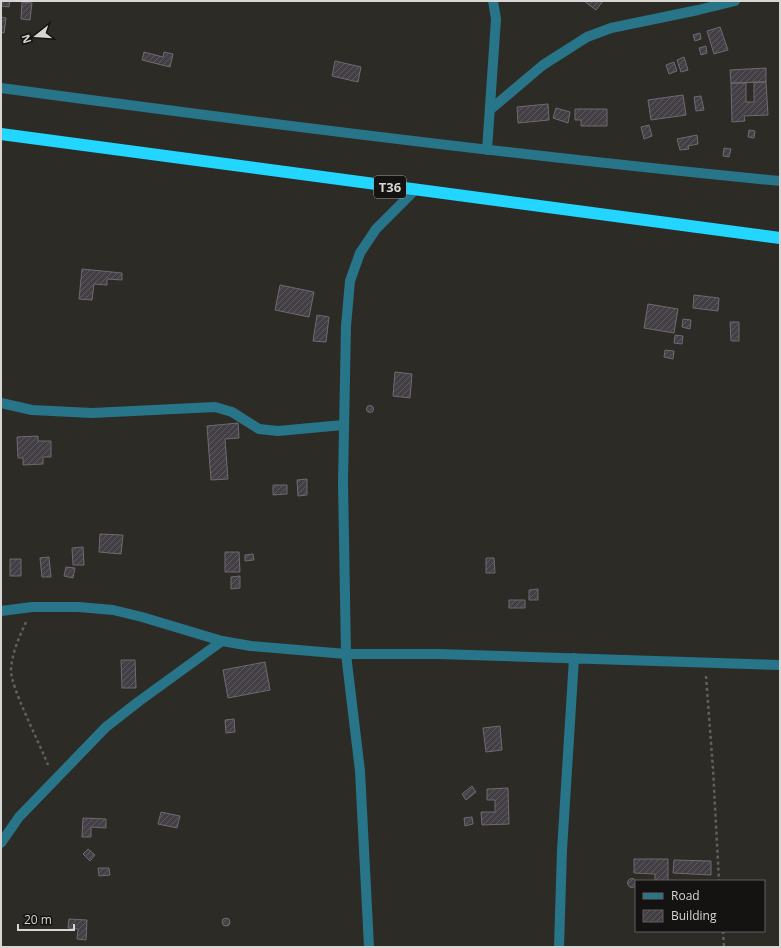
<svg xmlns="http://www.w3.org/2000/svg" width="781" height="948" font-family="'Open Sans',sans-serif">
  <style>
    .building { fill: url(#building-hatch); stroke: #6f6a71 }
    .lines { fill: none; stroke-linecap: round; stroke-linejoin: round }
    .path { stroke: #62605b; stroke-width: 2.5; stroke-dasharray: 3 3; stroke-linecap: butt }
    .minor { stroke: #287589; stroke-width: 10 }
    .highway { stroke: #22d6ff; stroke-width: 12 }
    .labels { text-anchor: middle; stroke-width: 4; stroke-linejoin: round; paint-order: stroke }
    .shield { fill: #141311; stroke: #9c9c98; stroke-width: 1 }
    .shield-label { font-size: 13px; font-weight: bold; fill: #d7d6d2 }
  </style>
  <defs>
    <pattern id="building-hatch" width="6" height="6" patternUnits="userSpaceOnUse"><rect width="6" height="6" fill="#433f45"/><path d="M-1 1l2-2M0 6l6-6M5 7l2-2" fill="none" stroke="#5d5a5f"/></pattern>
  </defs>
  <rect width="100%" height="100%" fill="#2d2b25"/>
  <path class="building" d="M1,1H10L9,7L1,6Z
    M584,1H603L596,10Z
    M22,2L32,3L30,20L21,19Z
    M1,17L6,18L4,33L1,32Z
    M720,27L728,50L714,54L707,31Z
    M700,33L701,39L695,41L693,35Z
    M706,46L707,53L701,55L699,48Z
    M144,52L163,57L164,52L173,54L170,67L142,60Z
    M684,57L688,70L681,72L677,60Z
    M335,61L361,67L358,82L332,76Z
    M674,62L677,71L669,74L666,65Z
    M766,68V82L731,83L730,70Z
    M754,82H766L768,115L744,116L745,121L732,122L731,83H746V102H754Z
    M683,95L686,115L651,120L648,100Z
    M701,96L704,110L696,111L694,97Z
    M548,104L549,120L518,123L517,107Z
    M556,108L570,112L568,123L553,118Z
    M575,109H607V126H581V120H575Z
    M649,125L652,136L644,139L641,127Z
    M749,130L755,131L754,138L748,137Z
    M697,135L698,144L688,146L689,149L680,150L677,139Z
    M724,148L731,149L729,157L723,156Z
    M82,269L122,273V280L107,279V285L94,284L92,300L79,299Z
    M280,285L314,292L309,317L275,310Z
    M694,295L719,298L718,311L693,308Z
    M648,304L678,309L674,333L644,328Z
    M317,315L329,317L326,342L313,341Z
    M683,319L691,320L690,329L682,327Z
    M730,322H739V341H731Z
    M675,335L683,336L682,344L674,343Z
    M665,350L674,351L673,359L664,357Z
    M395,372L412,374L410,398L393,396Z
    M366.5 409a3.5 3.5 0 1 1 7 0a3.5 3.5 0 1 1-7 0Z
    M238,423L239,438L225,439L228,479L211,480L207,426Z
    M38,436V441H51V457H43V464L23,465V458H18L17,437Z
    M307,479V495L298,496L297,480Z
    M273,485H287V494L273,495Z
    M100,534L123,535L121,554L99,552Z
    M83,547L84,565H73L72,548Z
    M225,552H239L240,572H225Z
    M253,554L254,560L245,561V555Z
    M49,557L51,577H42L40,558Z
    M486,558H494L495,573H486Z
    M10,559H21V576H10Z
    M66,567L75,568L73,578L64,576Z
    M240,576V588L231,589V577Z
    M538,589V600H529V590Z
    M509,600H525V608H509Z
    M121,660H135L136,688H122Z
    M265,662L270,690L228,698L223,670Z
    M234,719L235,732L226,733L225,720Z
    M500,726L502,750L486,752L483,728Z
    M472,786L476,792L466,800L462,794Z
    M508,788L509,824L482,825L481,812H495V800H487V789Z
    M161,812L180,816L177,828L158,824Z
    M472,817L473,824L465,826L464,818Z
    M83,818L106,819V828L91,827V837H82Z
    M88,849L95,855L90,861L83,854Z
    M634,859H668V881H655V874L634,873Z
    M674,860L711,861V875L673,873Z
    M98,868H109L110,875L99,876Z
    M627.5 883a4.5 4.5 0 1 1 9 0a4.5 4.5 0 1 1-9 0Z
    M222 922a4 4 0 1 1 8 0a4 4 0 1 1-8 0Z
    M69,919L87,920L86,940L77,939L78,929L68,928Z"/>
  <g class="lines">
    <path class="path" d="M26,622C19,637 12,653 11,670C10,686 41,746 48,765
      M706,676L713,769L719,881
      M723,931L724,947"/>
    <path class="minor" d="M1,88C260,123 520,156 780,181
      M491,109L543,65L587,37L611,28L698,10L735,1
      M487,150L496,19L493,1
      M1,403L32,410L92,413L215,407L232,412L259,429L278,431L343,425
      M1,611L32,607H79L113,610L142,617L222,641L251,646L346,654H438L780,665
      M1,843L19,817L106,727L138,702L222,641
      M369,947L360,771L346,654L343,482L346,326L350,281L360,253L376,229L414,191
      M559,947L562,850L574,658"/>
    <path class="highway" d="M1,134L780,238"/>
  </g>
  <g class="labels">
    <rect class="shield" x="374" y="176" width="32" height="22" rx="3"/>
    <g class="shield-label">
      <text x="390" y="192">T36</text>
    </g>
  </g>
  <rect width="781" height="948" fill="none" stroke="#d7d6d2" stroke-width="4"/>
  <rect x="635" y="880" width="130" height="52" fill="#141311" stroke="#62615e"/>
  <rect x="643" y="893" width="20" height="6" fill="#287589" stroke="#62615e"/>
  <text x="671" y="900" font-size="12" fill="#d7d6d2">Road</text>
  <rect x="643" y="910" width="20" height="12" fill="url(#building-hatch)" stroke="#62615e"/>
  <text x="671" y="920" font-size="12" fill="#d7d6d2">Building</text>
  <g transform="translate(36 36) rotate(253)" stroke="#141311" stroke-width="3" paint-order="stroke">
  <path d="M0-3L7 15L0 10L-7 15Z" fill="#d7d6d2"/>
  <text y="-6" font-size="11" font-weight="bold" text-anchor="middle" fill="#d7d6d2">N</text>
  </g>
  <path d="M18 924v6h56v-6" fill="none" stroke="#d7d6d2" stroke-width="2"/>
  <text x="24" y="924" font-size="12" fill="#d7d6d2" stroke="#141311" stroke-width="3" paint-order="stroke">20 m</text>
</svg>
